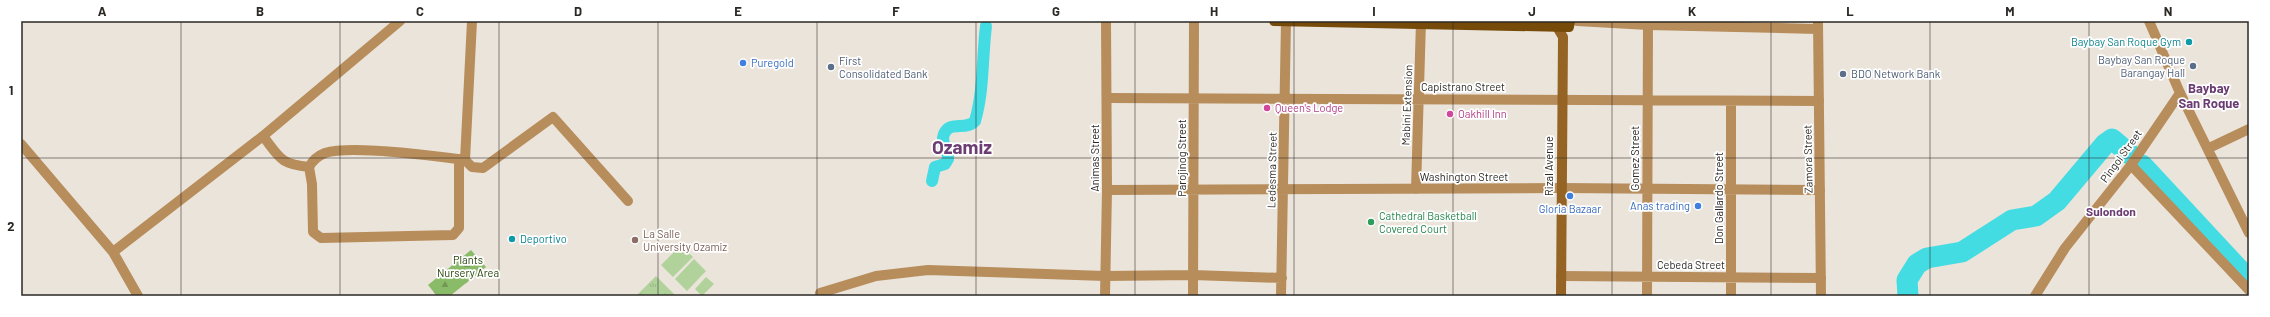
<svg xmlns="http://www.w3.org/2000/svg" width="2270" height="317" font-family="Barlow,sans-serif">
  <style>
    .green { fill: #b1d39b }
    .forest { fill: url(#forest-firs) }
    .park { fill: url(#park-tufts) }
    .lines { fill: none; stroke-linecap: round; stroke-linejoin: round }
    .canal { stroke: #43dce3; stroke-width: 12 }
    .river { stroke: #43dce3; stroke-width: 21 }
    .minor { stroke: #b78d5c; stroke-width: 10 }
    .tertiary { stroke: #b78d5c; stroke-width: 10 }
    .secondary { stroke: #956424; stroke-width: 10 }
    .primary { stroke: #764a08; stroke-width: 10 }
    .grid { fill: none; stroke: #2b2925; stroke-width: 1; stroke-opacity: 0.55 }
    .culture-dot { fill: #0f9aa8; stroke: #fff; stroke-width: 1.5 }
    .shop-dot { fill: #3f7fe0; stroke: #fff; stroke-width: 1.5 }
    .service-dot { fill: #5c6f8a; stroke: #fff; stroke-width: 1.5 }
    .hotel-dot { fill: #d1479c; stroke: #fff; stroke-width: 1.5 }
    .leisure-dot { fill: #2e9e5b; stroke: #fff; stroke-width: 1.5 }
    .education-dot { fill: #8d6e63; stroke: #fff; stroke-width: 1.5 }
    .labels { text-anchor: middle; stroke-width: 3.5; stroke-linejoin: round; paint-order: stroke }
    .culture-label { font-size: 11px; fill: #0d838f; stroke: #fff; text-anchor: end }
    .service-label { font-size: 11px; fill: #4e5e75; stroke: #fff; text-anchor: start }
    .shop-label { font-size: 11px; fill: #366cbe; stroke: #fff; text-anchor: start }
    .street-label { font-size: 11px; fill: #2b2925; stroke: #fff }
    .hotel-label { font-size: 11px; fill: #b23c85; stroke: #fff; text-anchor: start }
    .leisure-label { font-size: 11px; fill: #27864d; stroke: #fff; text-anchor: start }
    .education-label { font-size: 11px; fill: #785e54; stroke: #fff; text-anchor: start }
    .park-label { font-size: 11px; fill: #1f3d00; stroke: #fff }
    .neighbourhood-label { font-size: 12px; font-weight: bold; fill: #6b3d73; stroke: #fff }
    .quarter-label { font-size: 13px; font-weight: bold; fill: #6b3d73; stroke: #fff }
    .town-label { font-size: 19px; font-weight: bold; fill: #6b3d73; stroke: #fff }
    .neatline { fill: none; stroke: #2b2925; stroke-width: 1.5 }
    .grid-label { font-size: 13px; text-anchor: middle; font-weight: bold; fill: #2b2925 }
  </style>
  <defs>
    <pattern id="forest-firs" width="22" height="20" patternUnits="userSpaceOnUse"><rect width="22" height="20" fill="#8abb68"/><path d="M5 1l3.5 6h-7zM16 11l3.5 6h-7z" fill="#719855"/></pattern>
    <pattern id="park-tufts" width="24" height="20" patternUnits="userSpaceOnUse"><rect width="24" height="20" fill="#b1d39b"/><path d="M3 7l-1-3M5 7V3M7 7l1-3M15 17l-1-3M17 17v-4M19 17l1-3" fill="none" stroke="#98b585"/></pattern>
  </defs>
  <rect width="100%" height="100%" fill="#ebe4db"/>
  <path class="green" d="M681,245L693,257L673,277L661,265Z
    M694,259L706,271L687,291L675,279Z
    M706,277L714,284L702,296L695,289Z"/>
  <path class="forest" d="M471,250L486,267L450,296H437L428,285Z"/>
  <path class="park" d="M656,276L676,296H636Z"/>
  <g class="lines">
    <path class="canal" d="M932,181L935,167L945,164L948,159C949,150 940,143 944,134C950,120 966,131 975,121C984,90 982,58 986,26"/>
    <path class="river" d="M2142,165L2249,280
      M1908,296L1907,280L1917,264L1927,258L1962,252L2012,220L2036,216L2057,201L2105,144L2112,139L2131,155"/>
    <path class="minor" d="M2180,93L2249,233
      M1108,98L1819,101
      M263,136C280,158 280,164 309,167L312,184L313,232L321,238L453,235L459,228V159
      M21,144L113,252L138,296
      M2209,148L2249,129
      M465,160L472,167L483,168L553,117L628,201
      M2131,165L2249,290
      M309,167C313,160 317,156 325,153C350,145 436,156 465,160L472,21
      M1416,189L1421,21
      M1107,190L1561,188L1820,190
      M113,252L263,136L400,21
      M1561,276L1821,278
      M820,293L876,276L928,270L1105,276L1193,275L1282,278
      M1193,296L1194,21
      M1281,296L1286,21
      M1647,296L1648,21
      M1731,296V101"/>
    <path class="tertiary" d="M1577,21L1648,25L1818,29
      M1818,21L1821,296
      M1105,296L1107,190L1106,21
      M2035,296L2065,248L2131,165L2180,93L2149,21"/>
    <path class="secondary" d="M1557,27L1563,37L1561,296"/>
    <path class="primary" d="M1274,21L1569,27L1570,21"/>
  </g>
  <path class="grid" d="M181,21V296M340,21V296M499,21V296M658,21V296M817,21V296M976,21V296M1135,21V296M1294,21V296M1453,21V296M1612,21V296M1771,21V296M1930,21V296M2089,21V296M21,158H2249"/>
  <g class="culture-dot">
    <circle cx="2189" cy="42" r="4"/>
    <circle cx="512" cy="239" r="4"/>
  </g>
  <g class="shop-dot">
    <circle cx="743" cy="63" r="4"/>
    <circle cx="1570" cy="196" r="4"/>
    <circle cx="1698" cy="206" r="4"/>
  </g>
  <g class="service-dot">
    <circle cx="2193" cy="66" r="4"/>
    <circle cx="831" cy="67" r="4"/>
    <circle cx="1843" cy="74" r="4"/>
  </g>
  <g class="hotel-dot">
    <circle cx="1267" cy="108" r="4"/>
    <circle cx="1450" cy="114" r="4"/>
  </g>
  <circle class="leisure-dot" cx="1371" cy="222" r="4"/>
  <circle class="education-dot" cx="635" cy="240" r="4"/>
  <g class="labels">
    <g class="culture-label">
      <text x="2181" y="46">Baybay San Roque Gym</text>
      <text x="520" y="243" text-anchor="start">Deportivo</text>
    </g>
    <g class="service-label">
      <text x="2185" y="64" text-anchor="end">Baybay San Roque<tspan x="2185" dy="13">Barangay Hall</tspan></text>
      <text x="839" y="65">First<tspan x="839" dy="13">Consolidated Bank</tspan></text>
      <text x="1851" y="78">BDO Network Bank</text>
    </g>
    <g class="shop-label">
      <text x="751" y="67">Puregold</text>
      <text x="1690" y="210" text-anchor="end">Anas trading</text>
      <text x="1570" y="213" text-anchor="middle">Gloria Bazaar</text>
    </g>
    <g class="street-label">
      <text x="1463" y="91">Capistrano Street</text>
      <text transform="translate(1407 105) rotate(-88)" y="4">Mabini Extension</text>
      <text transform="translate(2121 156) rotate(-54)" y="4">Pingol Street</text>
      <text transform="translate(1095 158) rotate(-90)" y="4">Animas Street</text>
      <text transform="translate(1182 158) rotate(-90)" y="4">Parojinog Street</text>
      <text transform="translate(1635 158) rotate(-90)" y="4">Gomez Street</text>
      <text transform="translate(1808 159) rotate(-91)" y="4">Zamora Street</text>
      <text transform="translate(1549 166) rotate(-90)" y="4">Rizal Avenue</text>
      <text transform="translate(1272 170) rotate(-89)" y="4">Ledesma Street</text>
      <text x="1464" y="181">Washington Street</text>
      <text transform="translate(1719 198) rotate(-90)" y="4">Don Gallardo Street</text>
      <text x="1691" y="269">Cebeda Street</text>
    </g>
    <g class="hotel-label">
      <text x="1275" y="112">Queen's Lodge</text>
      <text x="1458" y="118">Oakhill Inn</text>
    </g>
    <g class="leisure-label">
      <text x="1379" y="220">Cathedral Basketball<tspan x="1379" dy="13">Covered Court</tspan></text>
    </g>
    <g class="education-label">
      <text x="643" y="238">La Salle<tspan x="643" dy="13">University Ozamiz</tspan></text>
    </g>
    <g class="park-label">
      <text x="468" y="264">Plants<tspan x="468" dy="13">Nursery Area</tspan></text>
    </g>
    <g class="neighbourhood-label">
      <text x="2111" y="216">Sulondon</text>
    </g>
    <g class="quarter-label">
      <text x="2209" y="93">Baybay<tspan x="2209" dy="15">San Roque</tspan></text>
    </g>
    <g class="town-label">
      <text x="962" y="154">Ozamiz</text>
    </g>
  </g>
  <rect width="2270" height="317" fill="none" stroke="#ffffff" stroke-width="44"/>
  <rect x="22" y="22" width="2226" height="273" class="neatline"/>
  <g class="grid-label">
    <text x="102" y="16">A</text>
    <text x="260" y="16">B</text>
    <text x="420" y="16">C</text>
    <text x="578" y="16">D</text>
    <text x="738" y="16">E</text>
    <text x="896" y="16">F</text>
    <text x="1056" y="16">G</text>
    <text x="1214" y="16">H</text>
    <text x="1374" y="16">I</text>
    <text x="1532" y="16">J</text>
    <text x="1692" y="16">K</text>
    <text x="1850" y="16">L</text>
    <text x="2010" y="16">M</text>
    <text x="2168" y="16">N</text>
    <text x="11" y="95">1</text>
    <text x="11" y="231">2</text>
  </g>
</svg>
